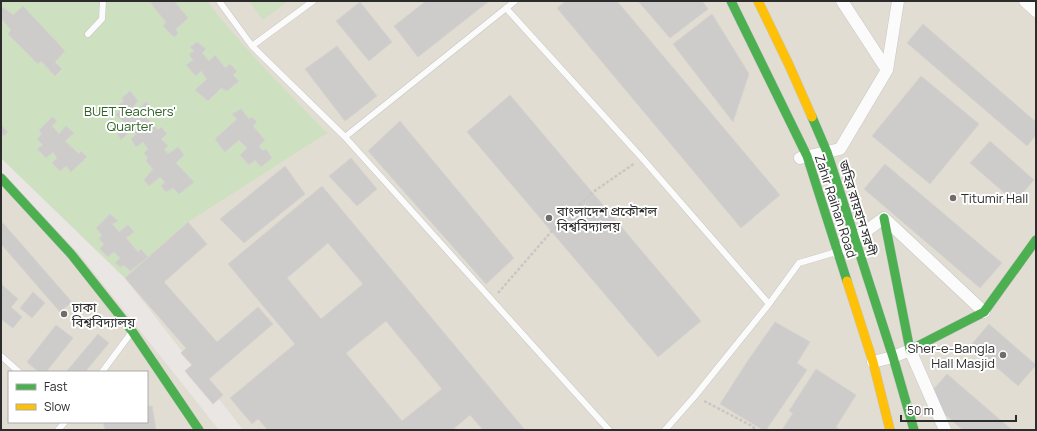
<svg xmlns="http://www.w3.org/2000/svg" width="1037" height="431" font-family="Manrope,'Noto Sans Bengali',sans-serif">
  <style>
    .education { fill: #e2ddd2; fill-rule: evenodd }
    .green { fill: #cde0c0 }
    .building { fill: #ceccca; stroke: #d4d2cf; fill-rule: evenodd }
    .lines { fill: none; stroke-linecap: round; stroke-linejoin: round }
    .lane-casing { stroke: #c5c4c5; stroke-width: 7 }
    .street-casing { stroke: #c5c4c5; stroke-width: 13 }
    .fast-casing { stroke: #c5c4c5; stroke-width: 10 }
    .slow-casing { stroke: #c5c4c5; stroke-width: 10 }
    .path { stroke: #c7c7c6; stroke-width: 2.5; stroke-dasharray: 3 2; stroke-linecap: butt }
    .lane { stroke: #fcfbfb; stroke-width: 6 }
    .street { stroke: #fcfbfb; stroke-width: 12 }
    .fast { stroke: #4caf50; stroke-width: 9 }
    .slow { stroke: #ffc107; stroke-width: 9 }
    .poi-dot { fill: #6e6d6c; stroke: #fff; stroke-width: 1.5 }
    .labels { text-anchor: middle; stroke-width: 4; stroke-linejoin: round; paint-order: stroke }
    .park-label { font-size: 13px; fill: #306123; stroke: #fff }
    .poi-label { font-size: 13px; fill: #2c2c2c; stroke: #fff; text-anchor: start }
    .street-label { font-size: 13px; fill: #2c2c2c; stroke: #fff }
  </style>
  <rect width="100%" height="100%" fill="#e9e6e3"/>
  <path class="education" d="M1,1H1036V430H243L125,278L1,158Z
    M1,172L80,255L219,430H1ZM9,372H147V422H9Z"/>
  <path class="green" d="M1,1H207C243,48 285,90 327,133L188,222L125,278L1,158Z
    M249,1H288L263,20Z"/>
  <path class="building" d="M149,1H174L188,18L176,29L178,34L174,37L163,26L166,22Z
    M426,1H489L418,57L394,26Z
    M566,1H617L780,195L741,228L557,8Z
    M638,1H702L708,9L670,38Z
    M360,2L392,42L369,61L336,21Z
    M23,6L65,51L55,62L62,69L55,76L41,61L38,64L8,34L11,30L1,18V9L3,7L13,15Z
    M712,14L749,74L733,122L673,44Z
    M923,24L1036,122V135L1027,146L907,43Z
    M197,42L206,49L202,53L209,61L215,55L225,68L230,64L237,71L233,75L239,81L227,91L221,88L208,101L195,90L207,79L201,71L196,76L186,65L193,60L189,54L194,51L190,47Z
    M337,46L377,96L345,121L305,69Z
    M921,76L979,124L930,184L872,136Z
    M130,91L138,101L133,107L137,110L146,102L153,108L144,115L158,130L161,127L167,134L161,139L168,146L164,149L168,154L178,147L184,155L176,163L194,182L179,194L173,188L166,192L161,186L165,182L160,177L149,186L144,180L153,169L146,161L148,158L144,153L148,149L143,142L136,147L131,139L136,134L131,130L121,140L117,132L123,127L120,124L123,121L116,115L120,110L117,106L124,101L122,98Z
    M510,95L701,321L658,357L467,132Z
    M241,109L249,119L252,117L257,122L253,126L265,140L259,146L263,151L266,149L272,158L261,167L255,160L249,165L240,155L247,148L239,140L225,152L215,139L237,119L232,114Z
    M52,117L57,121L52,126L59,134L66,126L74,133L65,141L79,154L81,151L87,157L71,172L66,166L60,171L52,163L57,158L53,152L46,158L37,149L43,145L37,139L42,134L39,130Z
    M400,121L514,258L486,284L368,151Z
    M1,125L8,132L4,136L1,134Z
    M990,141L1034,180L1015,202L970,163Z
    M351,158L377,189L357,206L329,176Z
    M885,164L1002,263L980,288L864,189Z
    M285,166L305,194L244,243L220,219Z
    M322,186L525,430H483L470,415L452,430H268L258,419L252,424L230,398L295,344L228,264ZM328,243L363,284L321,319L287,278ZM386,321L442,389L402,421L346,353Z
    M110,214L118,221L112,224L119,232L128,225L134,232L126,238L138,252L141,249L148,257L130,271L124,265L121,267L115,263L120,258L114,252L108,257L100,249L104,244L99,239L102,235L96,228Z
    M188,222L207,244L164,282L217,342L258,307L273,324L209,379L223,395L213,404L185,371L192,365L181,353L186,348L125,278Z
    M3,223L72,302L60,312L1,244V225Z
    M1,284L18,299L11,307L22,317L13,328L1,319Z
    M33,292L45,303L32,318L20,308Z
    M775,322L810,342L797,363L807,370L766,430H763L720,404L749,359Z
    M989,324L1036,365L1018,386L971,345Z
    M56,325L73,338L46,372H39L27,362Z
    M98,334L109,343L85,372H66Z
    M816,369L856,395L836,427L840,430H782L793,413L789,411Z
    M947,374L1012,430H963L926,398Z
    M147,406H152L156,430H105L103,422H147Z"/>
  <g class="lines">
    <g class="lane-casing">
      <path id="lane" d="M219,1L252,46L345,137L609,430
        M506,8L642,158L769,304
        M88,34L102,19L103,1
        M252,46L313,1
        M345,137L515,1
        M1,356L19,372
        M102,372L131,333
        M58,430L65,422
        M665,430L695,396L769,304L799,263L836,252"/>
    </g>
    <g class="street-casing">
      <path id="street" d="M842,1L887,70
        M1025,1L1036,11
        M800,158L840,149L887,70L898,1
        M837,252L884,218L984,312
        M873,362L893,357L910,350L945,430"/>
    </g>
    <g class="fast-casing">
      <path id="fast" d="M731,1L807,156L847,281
        M812,117L827,152L893,357L914,430
        M1,178L71,254L132,331L199,430
        M884,218L910,350L984,312L1036,240"/>
    </g>
    <g class="slow-casing">
      <path id="slow" d="M758,1L789,65L812,117
        M847,281L873,362L890,430"/>
    </g>
    <path class="path" d="M498,293L551,232L593,192L635,163
      M704,401L752,426L756,430"/>
    <use href="#lane" class="lane"/>
    <use href="#street" class="street"/>
    <use href="#fast" class="fast"/>
    <use href="#slow" class="slow"/>
  </g>
  <g class="poi-dot">
    <circle cx="953" cy="198" r="4"/>
    <circle cx="549" cy="218" r="4"/>
    <circle cx="64" cy="314" r="4"/>
    <circle cx="1003" cy="355" r="4"/>
  </g>
  <g class="labels">
    <g class="park-label">
      <text x="130" y="116">BUET Teachers'<tspan x="130" dy="15">Quarter</tspan></text>
    </g>
    <g class="poi-label">
      <text x="961" y="203">Titumir Hall</text>
      <text x="557" y="216">বাংলাদেশ প্রকৌশল<tspan x="557" dy="15">বিশ্ববিদ্যালয়</tspan></text>
      <text x="72" y="312">ঢাকা<tspan x="72" dy="15">বিশ্ববিদ্যালয়</tspan></text>
      <text x="995" y="353" text-anchor="end">Sher-e-Bangla<tspan x="995" dy="15">Hall Masjid</tspan></text>
    </g>
    <g class="street-label">
      <text transform="translate(836 206) rotate(72)" y="5">Zahir Raihan Road</text>
      <text transform="translate(858 208) rotate(73)" y="5">জহির রায়হান সরণী</text>
    </g>
  </g>
  <rect width="1037" height="431" fill="none" stroke="#2c2c2c" stroke-width="4"/>
  <rect x="8" y="371" width="140" height="52" fill="#ffffff" stroke="#ababab"/>
  <rect x="16" y="384" width="20" height="6" fill="#4caf50" stroke="#ababab"/>
  <text x="44" y="391" font-size="12" fill="#2c2c2c">Fast</text>
  <rect x="16" y="404" width="20" height="6" fill="#ffc107" stroke="#ababab"/>
  <text x="44" y="411" font-size="12" fill="#2c2c2c">Slow</text>
  <path d="M901 415v6h115v-6" fill="none" stroke="#2c2c2c" stroke-width="2"/>
  <text x="907" y="415" font-size="12" fill="#2c2c2c" stroke="#ffffff" stroke-width="3" paint-order="stroke">50 m</text>
</svg>
